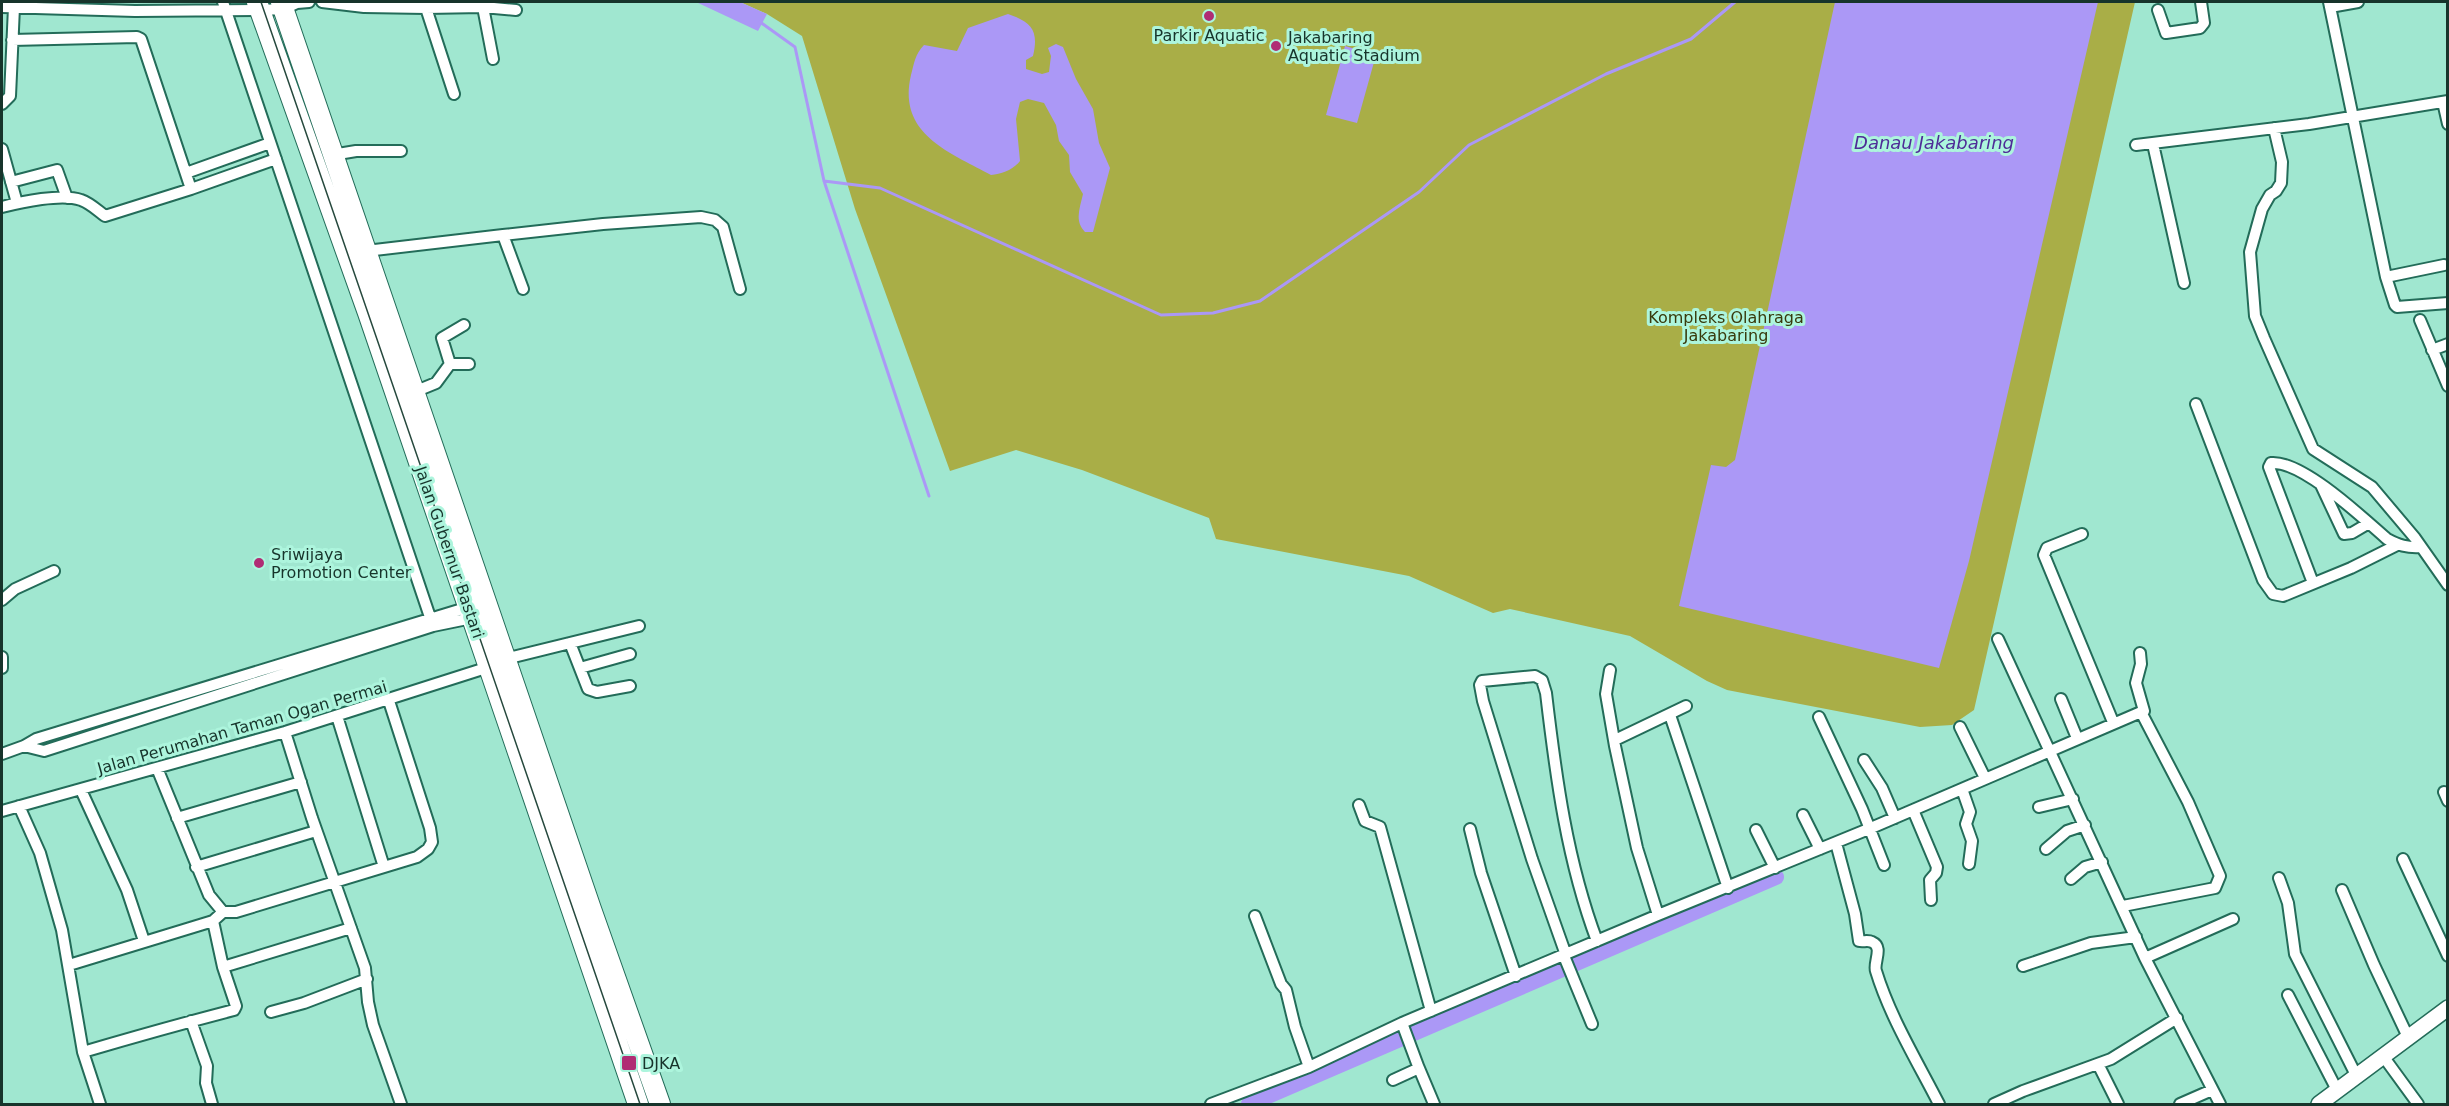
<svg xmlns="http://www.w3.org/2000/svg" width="2449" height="1106" font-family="'DejaVu Sans',sans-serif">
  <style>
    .green { fill: #a9ae47 }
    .water { fill: #ab98f6 }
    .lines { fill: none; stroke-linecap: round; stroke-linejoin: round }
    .stream { stroke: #ab98f6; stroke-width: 3 }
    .river { stroke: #ab98f6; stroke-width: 16 }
    .street-casing { stroke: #236c59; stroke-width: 14 }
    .secondary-casing { stroke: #236c59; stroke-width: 18 }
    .highway-casing { stroke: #236c59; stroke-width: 22 }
    .street { stroke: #fff; stroke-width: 10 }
    .secondary { stroke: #fff; stroke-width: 15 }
    .highway { stroke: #fff; stroke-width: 20 }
    .tram { stroke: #27493e; stroke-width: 1.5 }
    .poi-dot { fill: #b02c74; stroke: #adf5dd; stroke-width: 2 }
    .labels { text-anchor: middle; stroke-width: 6; stroke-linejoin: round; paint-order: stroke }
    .poi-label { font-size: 16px; fill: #17342b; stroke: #adf5dd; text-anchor: start }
    .park-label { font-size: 16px; fill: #383a0c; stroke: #adf5dd }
    .street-label { font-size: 16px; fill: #17342b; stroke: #adf5dd }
    .water-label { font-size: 18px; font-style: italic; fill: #4e2c97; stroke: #adf5dd }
  </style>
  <rect width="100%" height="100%" fill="#a0e7d0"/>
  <path class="green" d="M740,2H2135L1974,710L1952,725L1920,727L1727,690L1707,681L1630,636L1510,609L1493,613L1409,576L1216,539L1209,518L1082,470L1016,450L950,471L855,209L802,36L767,14Z"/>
  <path class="water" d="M696,2H740L767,14L758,31Z
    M1835,2H2098L1969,561L1939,668L1679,606L1711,465L1726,467L1735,460Z
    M1008,14C1032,22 1039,31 1033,56L1026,60V69L1042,74L1049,72L1051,56L1048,48L1056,44L1063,47L1076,79L1093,109L1099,143L1110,168L1093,232H1085C1074,221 1080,208 1083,194L1070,172L1069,155L1059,141L1056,125L1044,103L1028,99L1020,102L1016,119L1020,161C1013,170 1002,174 991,175C949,152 897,134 911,75C914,64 915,54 924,45L957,51L968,28Z
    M1345,46L1376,55L1357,123L1326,115Z"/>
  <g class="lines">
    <path class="stream" d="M760,22L795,47L824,181L929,496
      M824,181L880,188L1161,315L1213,313L1260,301L1419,192L1469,145L1606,74L1691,39L1735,2"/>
    <path class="river" d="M1249,1104L1776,877"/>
    <g class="street-casing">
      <path id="street" d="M223,2L433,626
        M322,2L364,7L426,8L454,94
        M2329,2L2386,277L2395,305L2397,307L2448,303
        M2,7L135,11L260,10L284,9L297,3L309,2
        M483,7L493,59
        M2330,7L2358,2
        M426,8L483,7L516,10
        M2158,10L2166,33L2200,28L2204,23L2201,2
        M12,40L137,37L141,39L191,189
        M2443,102L2448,124
        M2,104L10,96L14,7
        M2274,128L2282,162L2281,183L2276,191L2270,195L2262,209L2250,252L2255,316L2264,338L2313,449L2372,487L2415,538L2448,585
        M2153,144L2184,283
        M2136,145L2309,124L2448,101
        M2,149L17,203
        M332,155L356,151H401
        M186,173L270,143
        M11,182L57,170L67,198
        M2,207C21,202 62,193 81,200C90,203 97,210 105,216L191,189L276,159
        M366,251L503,235
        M2386,277L2444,265
        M523,289L503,235L603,224L701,217L715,220L723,227L740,289
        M2420,320L2448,386
        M2432,350L2448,344
        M450,364L442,338L464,325
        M414,392L436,383L450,364H469
        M2196,404L2263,580L2273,594L2283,596L2351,568L2397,545
        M2321,485L2344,534L2352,533L2369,523
        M2082,534L2047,548L2044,555L2113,722
        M2313,583L2269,467L2271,463C2302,460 2364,519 2387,539C2398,545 2407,548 2421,547
        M2,600L15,589L54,571
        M1998,639L2145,958L2220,1104
        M570,643L588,689L597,692L630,686
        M2140,653L2141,664L2136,683L2144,711
        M2,657V668
        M505,659L639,626
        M580,668L630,654
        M1610,670L1606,694L1615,746L1637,848L1658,915
        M2061,699L2077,738
        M1670,715L1728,888
        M337,716L384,867
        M1819,717L1862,809L1884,865
        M1960,727L1985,778
        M285,732L312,818L365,968L368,1002L373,1025L401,1104
        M1615,740L1686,706
        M24,746L44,751L433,626L472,618
        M2,754L24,746L36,739L469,607
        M1864,760L1882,788L1895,818
        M157,768L209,895L223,912H236L417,857L428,849L432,842L430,828L389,701
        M1962,789L1970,812L1966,824L1972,841L1969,864
        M81,790L127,890L144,941
        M2444,792L2448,801
        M1359,805L1365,821L1380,827L1431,1011
        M19,806L40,853L62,930L83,1052L100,1104
        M2039,807L2073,799
        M1913,810L1937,867L1936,873L1930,880L1931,900
        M2,811L285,732L489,667
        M1803,815L1820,849
        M177,818L301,782
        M1470,829L1481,873L1516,976
        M1756,830L1775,868
        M1836,843L1855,914L1859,941C1863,942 1868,940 1872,942C1884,947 1873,963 1876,971C1890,1017 1917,1061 1939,1104
        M2046,849L2067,831L2085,825
        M2403,859L2448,956
        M196,867L316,831
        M2279,878L2288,903L2295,954L2356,1075
        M2071,879L2085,867L2102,862
        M2342,890L2374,965L2408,1037
        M1255,916L1281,984L1286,990L1295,1027L1309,1067
        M1566,955L1532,859L1483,701L1480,685L1482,681L1535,676L1542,680L1546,693C1556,778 1567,861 1597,941
        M1564,956L1592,1024
        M2145,958L2233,919
        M69,965L213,921
        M2023,966L2091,943L2136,937
        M223,967L351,928
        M2288,995L2337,1090
        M271,1012L304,1003L367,979
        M191,1021L207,1066L206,1083L212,1104
        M83,1052C134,1037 184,1023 234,1010L236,1006L223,967L213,921L223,912
        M2383,1056L2418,1104
        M2098,1064L2118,1104
        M1418,1066L1434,1104
        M1393,1080L1417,1069L1418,1066L1402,1023
        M1211,1104L1309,1067L1402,1023L1658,915L1871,828L2141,712L2188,802L2220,876L2215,888L2123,906
        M1994,1104L2023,1091L2111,1059L2177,1018
        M2180,1104L2212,1090"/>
    </g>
    <g class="secondary-casing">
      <path id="secondary" d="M2319,1104L2448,1008"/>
    </g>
    <g class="highway-casing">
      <path id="highway" d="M257,2L368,313L638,1104
        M281,2L591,909L660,1104"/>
    </g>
    <use href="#street" class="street"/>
    <use href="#secondary" class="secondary"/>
    <use href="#highway" class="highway"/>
    <path class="tram" d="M261,2L640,1104"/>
  </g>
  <g class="poi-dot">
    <circle cx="1209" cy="16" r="6"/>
    <circle cx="1276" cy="46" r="6"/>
    <circle cx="259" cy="563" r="6"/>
    <rect x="621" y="1055" width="16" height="16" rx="3"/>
  </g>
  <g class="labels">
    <g class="poi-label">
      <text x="1209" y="41" text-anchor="middle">Parkir Aquatic</text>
      <text x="1288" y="43">Jakabaring<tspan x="1288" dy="18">Aquatic Stadium</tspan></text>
      <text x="271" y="560">Sriwijaya<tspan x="271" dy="18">Promotion Center</tspan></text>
      <text x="642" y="1069">DJKA</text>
    </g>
    <g class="park-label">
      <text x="1726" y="323">Kompleks Olahraga<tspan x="1726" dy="18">Jakabaring</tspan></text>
    </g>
    <g class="street-label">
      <text transform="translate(450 552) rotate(71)" y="6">Jalan Gubernur Bastari</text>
      <text transform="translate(242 727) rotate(-16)" y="6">Jalan Perumahan Taman Ogan Permai</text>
    </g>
    <g class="water-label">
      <text x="1934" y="149">Danau Jakabaring</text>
    </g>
  </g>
  <rect width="2449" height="1106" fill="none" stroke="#17342b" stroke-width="6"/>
</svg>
